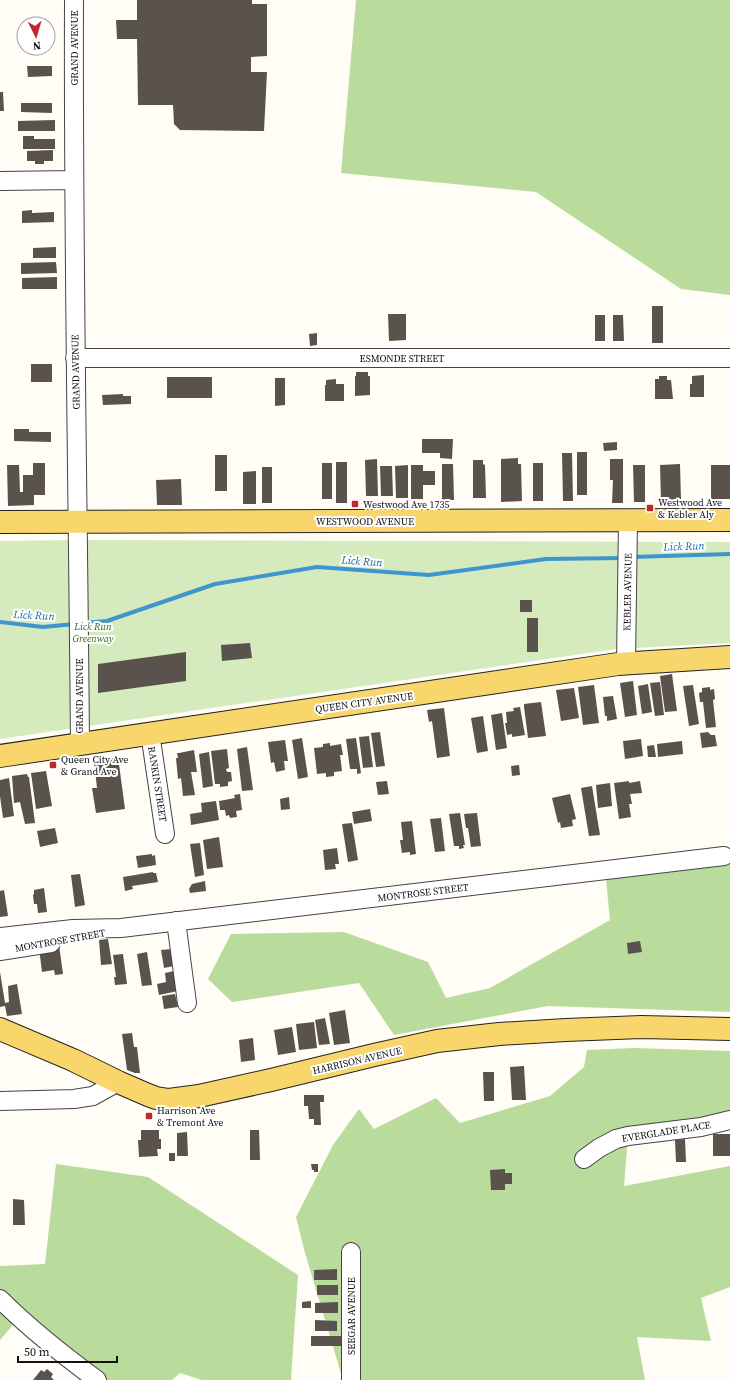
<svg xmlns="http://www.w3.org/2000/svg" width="730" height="1380" font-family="'Source Serif 4',serif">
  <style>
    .green { fill: #d5ebbd }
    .forest { fill: #b9dc9c }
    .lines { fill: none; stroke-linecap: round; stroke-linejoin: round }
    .stream { stroke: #3f96cf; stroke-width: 4 }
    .building { fill: #5a524d }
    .minor-casing { stroke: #444; stroke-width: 20 }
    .major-casing { stroke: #222; stroke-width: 24 }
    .minor { stroke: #fff; stroke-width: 18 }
    .major { stroke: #f9d66b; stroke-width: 22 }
    .poi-dot { fill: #c4262e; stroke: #fff; stroke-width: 1.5 }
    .labels { text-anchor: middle; stroke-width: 4; stroke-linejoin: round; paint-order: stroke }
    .street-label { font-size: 10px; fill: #111; stroke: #fff }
    .poi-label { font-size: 10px; fill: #111; stroke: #fff; text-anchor: start }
    .park-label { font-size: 10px; font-style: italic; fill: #2f6b1f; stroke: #fff }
    .water-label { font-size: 11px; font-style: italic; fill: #1768a6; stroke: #fff }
  </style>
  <rect width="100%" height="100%" fill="#fffdf5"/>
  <path class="green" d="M77,540L730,542V643L616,649L0,739V541Z"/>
  <path class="forest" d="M356,0H730V295L681,289L536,192L341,173Z
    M730,856V1012L548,1006L394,1035L359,983L232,1002L208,979L231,934L344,932L428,962L446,998L490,988L610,920L605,870Z
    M633,1048L730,1051V1120L628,1136L624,1186L730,1166V1287L701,1298L711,1341L637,1337L645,1380H343L305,1253L296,1217L333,1145L359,1109L374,1129L436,1098L460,1123L550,1096L584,1067L587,1050Z
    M56,1164L148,1177L298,1275L291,1380H202L180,1373L172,1380H78L84,1371L19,1318L0,1340V1266L45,1264Z"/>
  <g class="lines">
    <path class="stream" d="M632,557L730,554
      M0,622L43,627L75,624
      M84,623L107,621L215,584L317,567L429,575L546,559L624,558"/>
  </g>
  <path class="building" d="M137,0H252V4H267V56L251,57V72H267L264,131L180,130L174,124L173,105H138L137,39H117L116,20H137Z
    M27,66H52V76L28,77Z
    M0,92H3L4,111H0Z
    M21,103H52V113L21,112Z
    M55,120V131H18V121Z
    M23,136H34V139H55V149H23Z
    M53,150V161H44V164H35V161H27V151Z
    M32,210V213L54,212V222L22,223V211Z
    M56,247V258H33V248Z
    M56,262L57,273L21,274V263Z
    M57,277V289H22V278Z
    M652,306H663V343H652Z
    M388,314H406V340L389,341Z
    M595,315H605V341H595Z
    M613,315H623L624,341H613Z
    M317,333V345L310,346L309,334Z
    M31,364H52V382H31Z
    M356,372H368V376H370V395L355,396V376H356Z
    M704,375V397H690V384H692V376Z
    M659,376H667V380H671L673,399H655V379H659Z
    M167,377H212V398H167Z
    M275,378H285V405L275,406Z
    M336,379V384H344V401H325V385H326V380Z
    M123,394V396H131V404L103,405L102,395Z
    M14,429H29V432H51V442L14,441Z
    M422,439H453L452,459L440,458V453H422Z
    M617,442V450L604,451L603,443Z
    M577,452H587V495H577Z
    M562,453H572L573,501H563Z
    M215,455H227V491H215Z
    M518,458V464H521L522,501L501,502V459Z
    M377,459L378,496H366L365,460Z
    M610,459H623V503H612L613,480H610Z
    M473,460H483V464L485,465L486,498H473Z
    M336,462H347V503H336Z
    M33,463H45V495H34V505L8,506L7,465H19L20,492H23V475H33Z
    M322,463H332V499H322Z
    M533,463H543V501H533Z
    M442,464H453L454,500H442Z
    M680,464L681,500H661L660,465Z
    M408,465V498H396L395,466Z
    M411,465H423V471H435V485H423V499H411Z
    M633,465H645V502H634Z
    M711,465H730V499H711Z
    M380,466H392L393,496H381Z
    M262,467H272V503H262Z
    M256,471V504H243V472Z
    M181,479L182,505H157L156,480Z
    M520,600H532V612H520Z
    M527,618H538V652H527Z
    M250,643L252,658L222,661L221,645Z
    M186,652V681L98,693V664Z
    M672,674L677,711L665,712L660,676Z
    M633,681L637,715L625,717L620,683Z
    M660,682L664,715L655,716L650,683Z
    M648,684L652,712L642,714L638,686Z
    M594,685L599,723L583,725L578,687Z
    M693,685L699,724L689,726L683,686Z
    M710,687V690L714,689L715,699L713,700L716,727L706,728L703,702H700L699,693L702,692V688Z
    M574,688L579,718L561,721L556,690Z
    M613,696L617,719L607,721V716H605L603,697Z
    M541,702L546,736L528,738L524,707V704Z
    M520,707L525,735L512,737V734L507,735L505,723H507L506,712L514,711L513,708Z
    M444,708L450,756L437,758L432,721L429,722L427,710Z
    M502,713L507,748L496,750L491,715Z
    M483,716L488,751L477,753L471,718Z
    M380,732L385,766L376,767L371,733Z
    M708,732L711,735H715L717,746L702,748L700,733Z
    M369,736L373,767L363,768L359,737Z
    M302,738L308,777L298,779L292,740Z
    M356,738L361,773L357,774V769H350L346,739Z
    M641,739L643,756L625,759L623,741Z
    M285,740L288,761H284L285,770L276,772L274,762L271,763L268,742Z
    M682,741L683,754L658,757L657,744Z
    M330,743V746L341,744L343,755H340L342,771L334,772V776L326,777V773L317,774L314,748L323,747V744Z
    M654,745L656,757H648L647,746Z
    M247,747L253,790L242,791L237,749Z
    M227,749L229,768L226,769L227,772H231L232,781L228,782V786L220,787V784H215L211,751Z
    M194,750L197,772H191L195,795L183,796L181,778L178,779L176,758H178L177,753H179Z
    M209,752L213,786L203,788L199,754Z
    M118,757L125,809L96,813L92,788H97L94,761Z
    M519,765L520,775L512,776L511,766Z
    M46,771L52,806L36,809L31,773Z
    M27,774L28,777H29L35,823L25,824L20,802L14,803L12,776Z
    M9,778L14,816L3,818L0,796V780Z
    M387,781L389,794L378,795L376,782Z
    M629,781V783L640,781L642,793L630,794L632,804H629L631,817L619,819L614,783Z
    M610,783L612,806L598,808L596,785Z
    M592,786L600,835L589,836L581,788Z
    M240,794L242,810L236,811L237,817L230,818L229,815L226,816L225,810H220L219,801L235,798L234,795Z
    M570,794L576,819L572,820L573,826L561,828L560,822L558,823L552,798Z
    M289,797L290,809L281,810L280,799Z
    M216,801L219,820L191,825L190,814L202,812L201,803Z
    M370,809L372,821L354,824L352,812Z
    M460,813L465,845H463L464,848L459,849V846H454L449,814Z
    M477,813L481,846L471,847L468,828H466L464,814Z
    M441,818L445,851L435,852L430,819Z
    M412,821L416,854L410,855V852L402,853L400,840H403L401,822Z
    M352,823L358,860L348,862L342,824Z
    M55,828L58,843L40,847L37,831Z
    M219,837L223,867L207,869L203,840Z
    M200,843L204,875L195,877L190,844Z
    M337,848L339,864H335L336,869L325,870L323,850Z
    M152,854V856L155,855L156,865L138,868L136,856Z
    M153,872V873H156L158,882L132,886L133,889L125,891L123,877Z
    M80,874L85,905L75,907L71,875Z
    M205,881L206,891L190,893L189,889L192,884Z
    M44,888L47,912L38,913L37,904H34L33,895L34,894V890Z
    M4,890L8,916L0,917V891Z
    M108,939L112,964L101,965L99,940Z
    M640,941L642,952L628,954L627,943Z
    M59,945L63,974L55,975L54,970L42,972L39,948Z
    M171,949L174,966L164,968L161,950Z
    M147,952L152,985L142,986L137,954Z
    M123,954L127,984L115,985L114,977H116L113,955Z
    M174,971L178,991L159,995L157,984L166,982L165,973Z
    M0,972L5,1003L9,1002L8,986L17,984L22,1014L7,1016L5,1006L0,1007Z
    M175,994L178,1007L164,1009L162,996Z
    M345,1010L350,1043L334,1045L329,1013Z
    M325,1018L330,1044L319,1045L315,1020Z
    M314,1022L317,1048L299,1050L296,1024Z
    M292,1027L296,1052L278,1055L274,1030Z
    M132,1033L134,1047H137L140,1073H135L127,1070L122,1034Z
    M253,1038L255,1060L241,1062L239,1040Z
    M524,1066L526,1100H512L510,1067Z
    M483,1072H494V1101H484Z
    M304,1095H324V1102H320L321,1125H314V1119H309L308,1106H304Z
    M141,1130H159V1139H161V1149H157L158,1156L139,1157L138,1140H141Z
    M250,1130H259L260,1160H250Z
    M187,1132L188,1156H177V1133Z
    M713,1134H730V1156H713Z
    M685,1139L686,1162H676L675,1140Z
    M169,1153H175V1161H169Z
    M311,1164H318V1172H314V1170H312Z
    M505,1169V1173H512V1184H505V1190H491L490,1170Z
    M13,1199L24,1200L25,1225H13Z
    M337,1269V1280H314V1270Z
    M317,1285H338V1295H317Z
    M311,1301V1308H302V1302Z
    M338,1302V1313H315V1303Z
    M315,1320L337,1321V1331H315Z
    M311,1336H342V1346H311Z
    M47,1369L53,1374L51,1377L54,1380H33L41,1370L44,1372Z"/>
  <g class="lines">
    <g class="minor-casing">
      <path id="minor" d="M74,0C73,248 78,496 80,744
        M0,181L74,180
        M75,358H730
        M626,664L628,520
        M150,733L165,834
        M176,921L187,1003
        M0,937L73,929L121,928L724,856
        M0,951L51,943
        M0,1101L74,1099L93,1096L118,1082
        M584,1159L599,1148L616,1139L628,1136L701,1127L730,1120
        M0,1299C30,1329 63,1355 97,1380
        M351,1380V1252"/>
    </g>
    <g class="major-casing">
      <path id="major" d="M0,522L730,520
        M0,756L618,664L730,657
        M0,1029L73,1060L118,1082L148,1095L156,1098L169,1100L199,1096L271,1080L374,1055L437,1041L499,1034L566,1030L641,1027L730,1029"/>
    </g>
    <use href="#minor" class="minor"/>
    <use href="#major" class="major"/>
  </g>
  <g class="poi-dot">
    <rect x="351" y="500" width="8" height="8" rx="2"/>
    <rect x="646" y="504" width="8" height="8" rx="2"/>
    <rect x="49" y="761" width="8" height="8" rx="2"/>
    <rect x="145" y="1112" width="8" height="8" rx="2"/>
  </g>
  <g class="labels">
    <g class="street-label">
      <text transform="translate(74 48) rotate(-90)" y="4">GRAND AVENUE</text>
      <text x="402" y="362">ESMONDE STREET</text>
      <text transform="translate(75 372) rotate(-91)" y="4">GRAND AVENUE</text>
      <text x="365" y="525">WESTWOOD AVENUE</text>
      <text transform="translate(627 592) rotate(-89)" y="4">KEBLER AVENUE</text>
      <text transform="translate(79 696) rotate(-90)" y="4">GRAND AVENUE</text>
      <text transform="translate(364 702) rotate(-8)" y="4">QUEEN CITY AVENUE</text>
      <text transform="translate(158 784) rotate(81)" y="4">RANKIN STREET</text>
      <text transform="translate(423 892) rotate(-7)" y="4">MONTROSE STREET</text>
      <text transform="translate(60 940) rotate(-10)" y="4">MONTROSE STREET</text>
      <text transform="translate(357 1060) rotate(-13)" y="4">HARRISON AVENUE</text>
      <text transform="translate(666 1131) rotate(-9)" y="4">EVERGLADE PLACE</text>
      <text transform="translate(351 1316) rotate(-90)" y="4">SEEGAR AVENUE</text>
    </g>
    <g class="poi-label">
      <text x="658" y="506">Westwood Ave<tspan x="658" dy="12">&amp; Kebler Aly</tspan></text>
      <text x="363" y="508">Westwood Ave 1735</text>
      <text x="61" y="763">Queen City Ave<tspan x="61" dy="12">&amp; Grand Ave</tspan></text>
      <text x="157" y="1114">Harrison Ave<tspan x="157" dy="12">&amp; Tremont Ave</tspan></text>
    </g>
    <g class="park-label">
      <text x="93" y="630">Lick Run<tspan x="93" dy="12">Greenway</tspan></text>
    </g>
    <g class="water-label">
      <text transform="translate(684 546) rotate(-2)" y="4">Lick Run</text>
      <text transform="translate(362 561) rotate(4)" y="4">Lick Run</text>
      <text transform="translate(34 615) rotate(3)" y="4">Lick Run</text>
    </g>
  </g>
  <g transform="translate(36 36) rotate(175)"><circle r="19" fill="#ffffff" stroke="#a0a0a0"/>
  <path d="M0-3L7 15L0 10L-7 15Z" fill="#c4262e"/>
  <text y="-6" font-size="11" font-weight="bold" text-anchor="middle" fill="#111111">N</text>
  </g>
  <path d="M18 1356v6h99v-6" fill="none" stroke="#111111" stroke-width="2"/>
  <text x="24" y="1356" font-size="12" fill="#111111" stroke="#ffffff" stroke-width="3" paint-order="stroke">50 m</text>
</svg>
